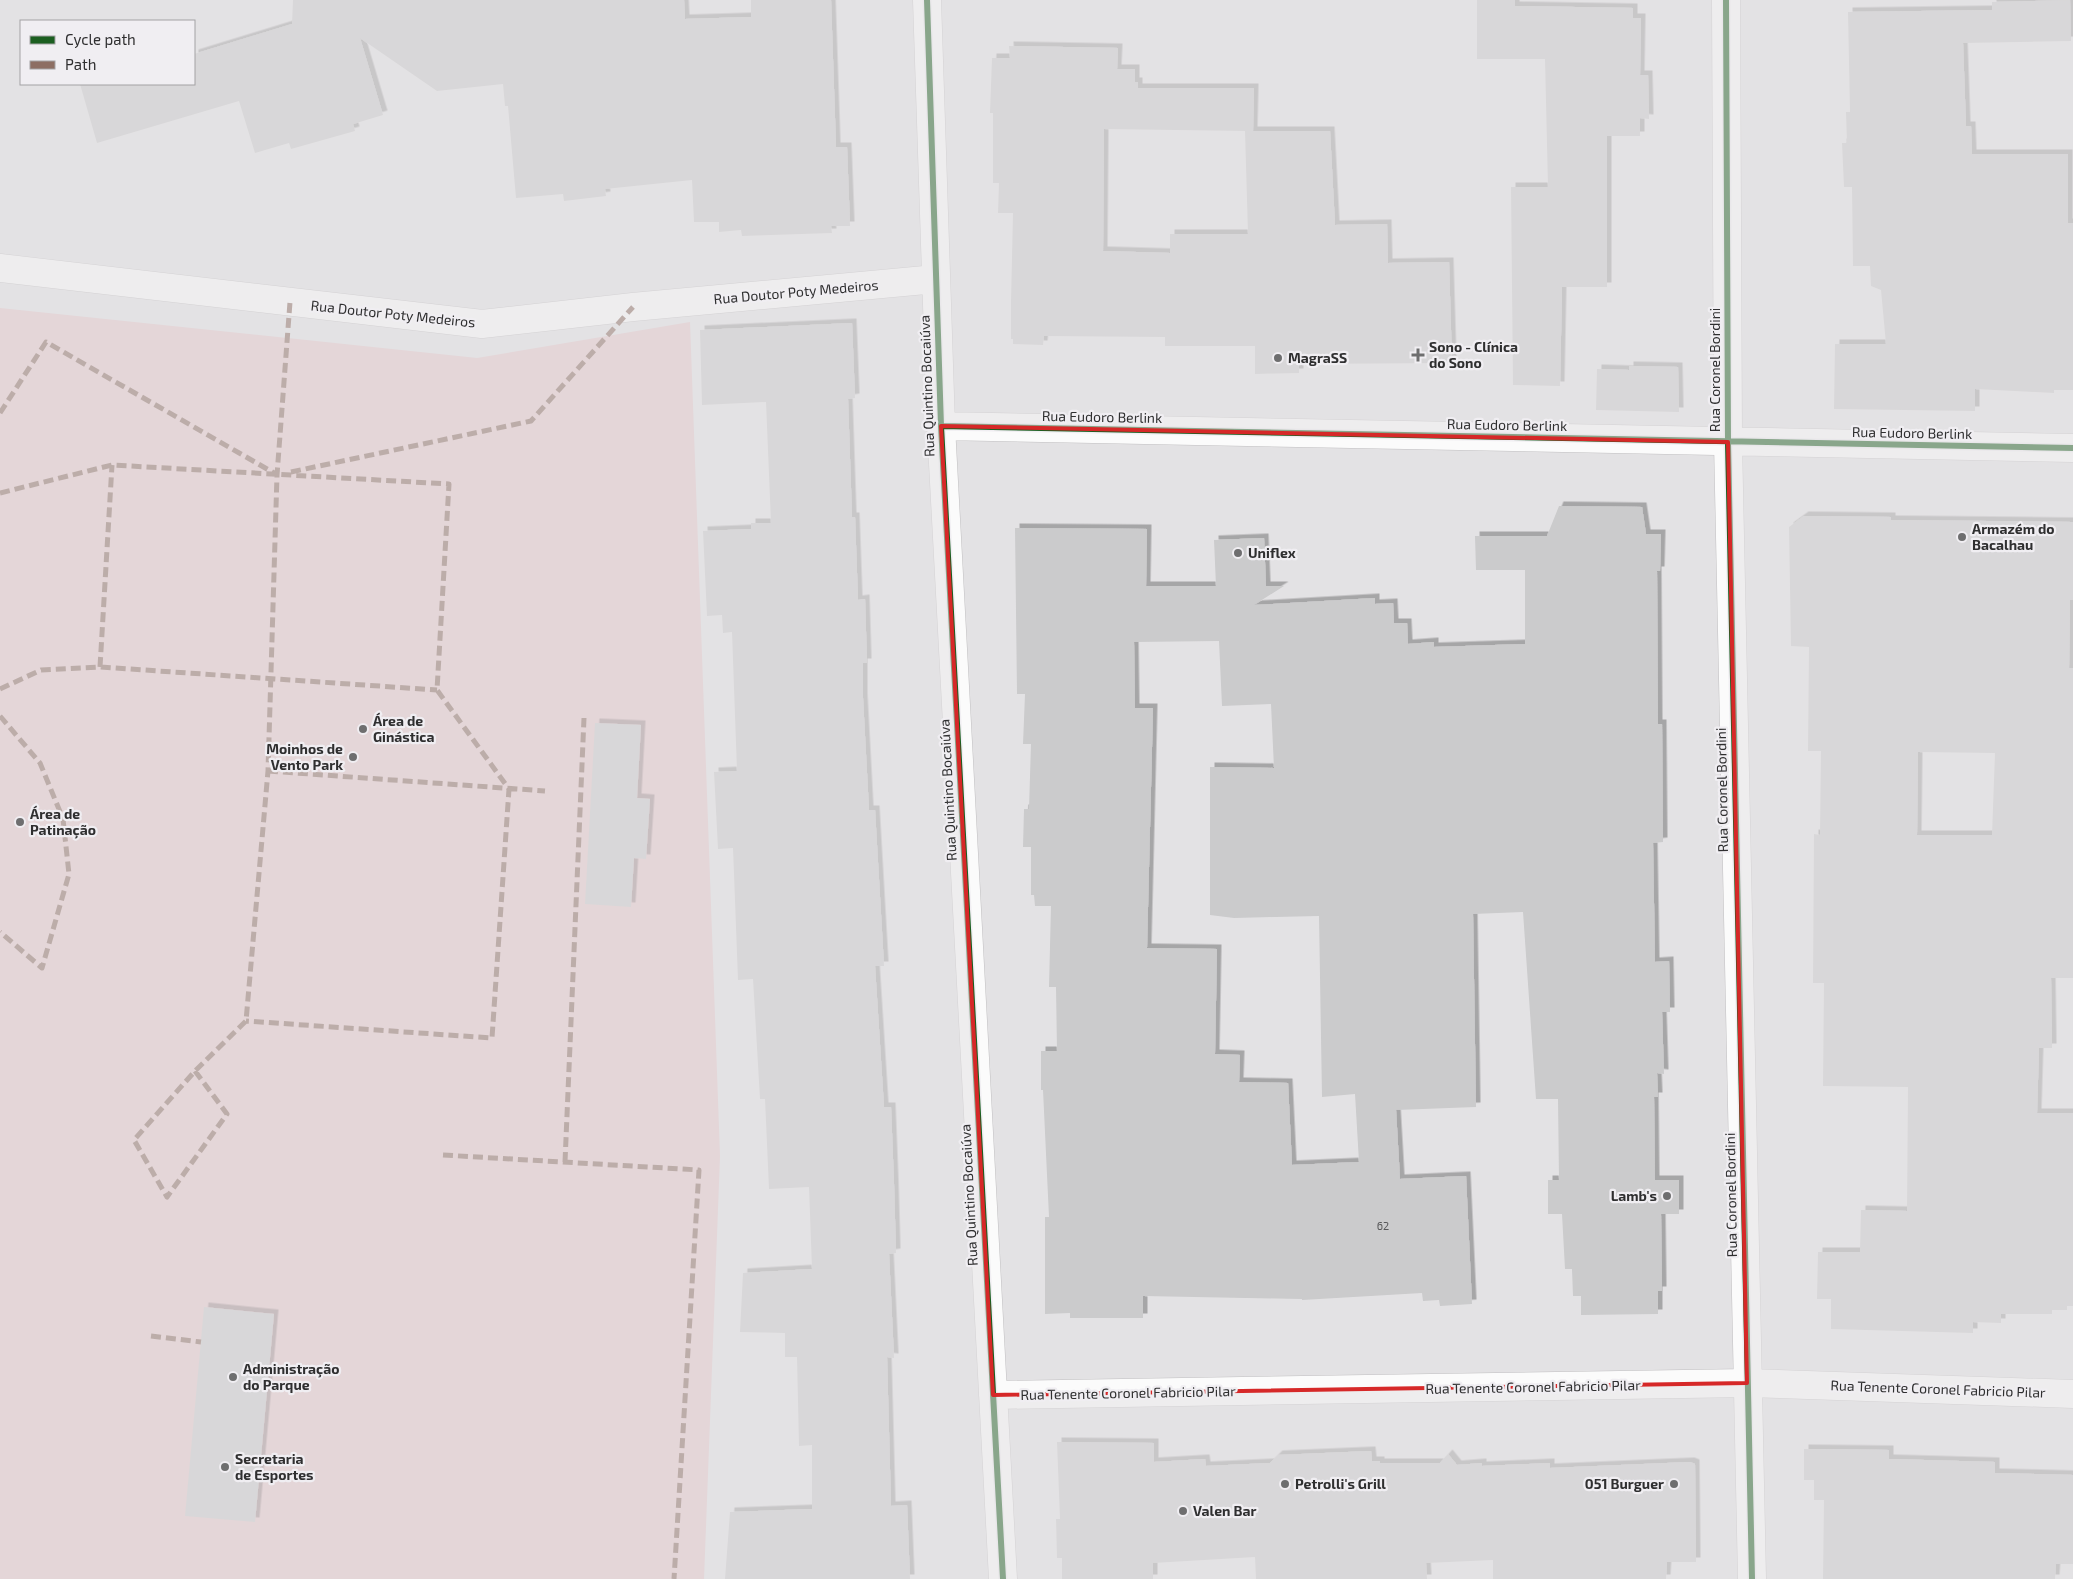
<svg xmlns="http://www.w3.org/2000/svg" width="2073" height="1579" font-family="'Exo 2',sans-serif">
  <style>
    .green { fill: #e4c7ca }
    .building { fill: #cbcbcc; fill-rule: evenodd; filter: url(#shadow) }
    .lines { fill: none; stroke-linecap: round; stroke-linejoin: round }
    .minor-casing { stroke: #c0bfc1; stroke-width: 29 }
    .minor { stroke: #fbfbfb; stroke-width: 28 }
    .quiet { stroke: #8d6e63; stroke-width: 5; stroke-dasharray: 10 5; stroke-linecap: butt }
    .cycleway-casing { stroke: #f0eef2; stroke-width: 9 }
    .cycleway { stroke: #1b5e20; stroke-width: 6 }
    .marked { fill: none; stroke: #d62828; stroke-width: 4; stroke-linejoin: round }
    .poi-dot { fill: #6e6e6f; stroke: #f0eef2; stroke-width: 2 }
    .labels { text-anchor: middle; stroke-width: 4.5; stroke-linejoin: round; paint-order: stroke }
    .number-label { font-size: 11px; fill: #575758 }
    .street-label { font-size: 14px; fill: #2f2f30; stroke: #f0eef2 }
    .poi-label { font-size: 14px; font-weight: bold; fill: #2f2f30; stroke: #f0eef2; text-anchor: start }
  </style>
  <defs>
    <filter id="shadow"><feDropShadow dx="4.5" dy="-4.5" stdDeviation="0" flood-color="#0004"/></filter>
  </defs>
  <rect width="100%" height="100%" fill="#e3e2e4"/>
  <path class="green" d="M0,308L477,358L690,322L720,1156L704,1579H0Z"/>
  <path class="building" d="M293,0H684L685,19L751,17V0H831L836,147H847L850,226H831L832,233L742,236L741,230L719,232V222H694L692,180L605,189L606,196L564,201L563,194L516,198L508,106H505L503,84L437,91L360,38L383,115L353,124L355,131L291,149L289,143L255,153L239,101L97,143L80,84H194V54L292,24Z
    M1477,0H1515V6L1633,8V18H1641L1640,75H1648L1649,119L1640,118V136H1607V287H1562L1560,386L1513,385L1511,187H1548L1545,59H1477Z
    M2070,0L2071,41L1963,43L1966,126H1971L1972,154H2068V223H2073V390H2054V393L1975,389V411L1834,409L1835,344H1886L1881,290L1871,286L1870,266H1853L1852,187H1844L1842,143H1847L1846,112H1850L1848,12L1992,10V2Z
    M1009,46L1118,48L1117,69H1135V82H1138V88H1254L1253,131H1330L1335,225L1387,224L1388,263L1449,262L1452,363L1299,364V373L1255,374V346H1165V337L1044,336L1043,345L1013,344V339H1011V302L1013,213H998L999,183H993V113H990L992,58H1010ZM1104,129L1248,131H1245L1248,234H1170V253L1103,251Z
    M852,323L855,398L848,399L852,517H855L858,600L865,599L867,663H863V698L869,810H875L884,966H875L884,1107H891L894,1184L896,1253L889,1254L894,1358L887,1357L891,1506L907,1505L910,1579H725L730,1512L812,1509V1445L799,1446L797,1357H785V1333L740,1332L743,1273L812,1269L809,1187L769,1189L765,1099H760L753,979L738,980L733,848L718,849L714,772L737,771L732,632L723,633L722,615L707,616L703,531L751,529V523H771L766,402L702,405L700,330Z
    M1629,366L1678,367L1679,412L1596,410L1597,369L1629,370Z
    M1559,506L1642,507L1646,534H1661L1660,571H1657L1658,724H1662L1663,842L1653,843L1655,962L1669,961L1670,1012H1662L1664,1074L1657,1073L1658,1097H1654L1655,1180H1679V1214H1661L1662,1291H1658V1314L1581,1315V1296H1573L1572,1269H1565L1562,1214H1548V1180H1559L1558,1099H1536L1523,912L1473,914L1476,1107L1396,1110L1400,1179L1466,1176L1472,1304L1440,1306L1439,1300L1423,1301L1422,1293L1302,1300V1299L1143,1296V1318H1070V1313L1045,1314V1217H1049L1043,1090H1041V1051H1057L1056,987H1049L1051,906H1035L1034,895H1031V847H1023L1024,809H1029L1031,744H1023L1025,694H1017L1015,528L1147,529L1146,586H1216L1214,540L1264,538L1266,586H1284L1254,605L1375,598V604L1393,603L1394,623H1407L1408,644L1434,642V647L1525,644V570H1476L1475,536H1547ZM1219,641L1222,706L1271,704L1274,768L1210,767V915L1234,918L1319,916L1322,1097L1355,1094L1359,1162L1292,1165L1288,1083L1239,1082L1240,1055L1215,1054L1217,949L1147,948L1153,708H1135L1134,642Z
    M1804,516L1891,517V520L2073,522V600H2070L2069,668H2073V978H2051L2052,1048H2039L2037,1113H2073V1306H2067V1310H2052V1314H2001V1323L1973,1322V1333L1831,1329V1299H1817L1818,1252H1860L1861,1210L1907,1211L1908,1087L1823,1086L1824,983H1813L1814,834L1820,835L1821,751H1808L1809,647L1791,646L1789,527ZM1918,752L1995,753L1992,835H1917Z
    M595,723L641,725L637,798L650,799L646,859L634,858L631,907L585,904Z
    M204,1307L274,1314L255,1522L185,1516Z
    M1057,1442L1154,1443V1462L1205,1459L1206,1466L1270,1463L1278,1455L1371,1451L1372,1461H1380V1463H1440L1448,1454L1457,1465L1482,1463V1466L1550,1463V1468L1690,1462L1695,1464L1696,1562H1667L1666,1579H1493V1560L1426,1563L1427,1579H1256L1255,1557L1153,1563V1579H1062V1558H1057L1056,1519H1060Z
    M1804,1449L1889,1450V1459L1995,1462V1473L2073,1475V1564H2056L2055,1579H1823L1824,1500H1814V1480H1804Z"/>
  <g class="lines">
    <g class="minor-casing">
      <path id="minor" d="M927,0L941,426L1003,1579
        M1726,0L1728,442L1752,1579
        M0,268L482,324L633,307L936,279
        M941,426L2073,448
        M993,1395L1747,1383L2073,1394"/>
    </g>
    <use href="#minor" class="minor"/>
    <path class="quiet" d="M0,413L46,342L274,473
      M291,472L531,421L633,307
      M0,493L112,465L449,484L437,690L509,789L492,1038L246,1021
      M100,667L112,465
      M0,689L41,670L100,667L437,690
      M0,716L40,763L63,819L69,874L42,968L0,932
      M268,771L545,791
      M195,1071L227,1114L167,1197L134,1140L195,1071L246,1021L268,771L277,475L290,302
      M443,1155L699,1170L674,1579
      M565,1162L584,718
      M151,1336L201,1342"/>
    <g class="cycleway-casing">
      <path id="cycleway" d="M927,0L941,426L1003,1579
        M1726,0L1728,442L1752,1579
        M941,426L2073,448"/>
    </g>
    <use href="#cycleway" class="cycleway"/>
  </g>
  <path d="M0 0H2073V1579H0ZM941,426L1728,442L1747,1383L993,1395Z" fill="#e3e2e4" fill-opacity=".55" fill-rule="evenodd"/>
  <path class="marked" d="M941,426L1728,442L1747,1383L993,1395Z"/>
  <g class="poi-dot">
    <path d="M1415.5 347.5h5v5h5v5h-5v5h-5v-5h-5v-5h5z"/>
    <circle cx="1278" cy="358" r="5"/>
    <circle cx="1962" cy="537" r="5"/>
    <circle cx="1238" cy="553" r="5"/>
    <circle cx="363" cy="729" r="5"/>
    <circle cx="353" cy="757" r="5"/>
    <circle cx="20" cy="822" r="5"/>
    <circle cx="1667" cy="1196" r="5"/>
    <circle cx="233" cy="1377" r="5"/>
    <circle cx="225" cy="1467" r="5"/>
    <circle cx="1285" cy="1484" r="5"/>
    <circle cx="1674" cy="1484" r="5"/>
    <circle cx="1183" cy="1511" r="5"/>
  </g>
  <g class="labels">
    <g class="number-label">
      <text x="1383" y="1230">62</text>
    </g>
    <g class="street-label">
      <text transform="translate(796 292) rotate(-5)" y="5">Rua Doutor Poty Medeiros</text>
      <text transform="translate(393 314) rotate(6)" y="5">Rua Doutor Poty Medeiros</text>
      <text transform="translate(1715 370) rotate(-90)" y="5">Rua Coronel Bordini</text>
      <text transform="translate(927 386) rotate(-92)" y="5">Rua Quintino Bocaiúva</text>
      <text transform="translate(1102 417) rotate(1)" y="5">Rua Eudoro Berlink</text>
      <text transform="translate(1507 425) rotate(1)" y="5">Rua Eudoro Berlink</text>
      <text transform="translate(1912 433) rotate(1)" y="5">Rua Eudoro Berlink</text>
      <text transform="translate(948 790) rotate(-93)" y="5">Rua Quintino Bocaiúva</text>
      <text transform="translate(1722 790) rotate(-91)" y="5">Rua Coronel Bordini</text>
      <text transform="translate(969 1195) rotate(-93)" y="5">Rua Quintino Bocaiúva</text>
      <text transform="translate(1731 1195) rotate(-91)" y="5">Rua Coronel Bordini</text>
      <text transform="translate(1533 1387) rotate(-1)" y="5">Rua Tenente Coronel Fabricio Pilar</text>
      <text transform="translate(1938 1389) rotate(2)" y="5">Rua Tenente Coronel Fabricio Pilar</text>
      <text transform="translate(1128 1393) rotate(-1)" y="5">Rua Tenente Coronel Fabricio Pilar</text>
    </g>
    <g class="poi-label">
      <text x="1429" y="352">Sono - Clínica<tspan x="1429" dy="16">do Sono</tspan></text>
      <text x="1288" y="363">MagraSS</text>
      <text x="1972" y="534">Armazém do<tspan x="1972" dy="16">Bacalhau</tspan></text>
      <text x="1248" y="558">Uniflex</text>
      <text x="373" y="726">Área de<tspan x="373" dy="16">Ginástica</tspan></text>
      <text x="343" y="754" text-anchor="end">Moinhos de<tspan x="343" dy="16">Vento Park</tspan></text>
      <text x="30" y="819">Área de<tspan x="30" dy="16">Patinação</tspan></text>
      <text x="1657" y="1201" text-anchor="end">Lamb's</text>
      <text x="243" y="1374">Administração<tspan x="243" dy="16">do Parque</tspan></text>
      <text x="235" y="1464">Secretaria<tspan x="235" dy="16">de Esportes</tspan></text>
      <text x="1295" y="1489">Petrolli's Grill</text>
      <text x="1664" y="1489" text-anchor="end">051 Burguer</text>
      <text x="1193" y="1516">Valen Bar</text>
    </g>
  </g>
  <rect x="20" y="20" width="175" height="65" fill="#f0eef2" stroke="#a3a2a4"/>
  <rect x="30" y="36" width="25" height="8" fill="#1b5e20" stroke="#a3a2a4"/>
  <text x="65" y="45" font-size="15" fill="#2f2f30">Cycle path</text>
  <rect x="30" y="61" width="25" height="8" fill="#8d6e63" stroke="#a3a2a4"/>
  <text x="65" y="70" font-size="15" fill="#2f2f30">Path</text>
</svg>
